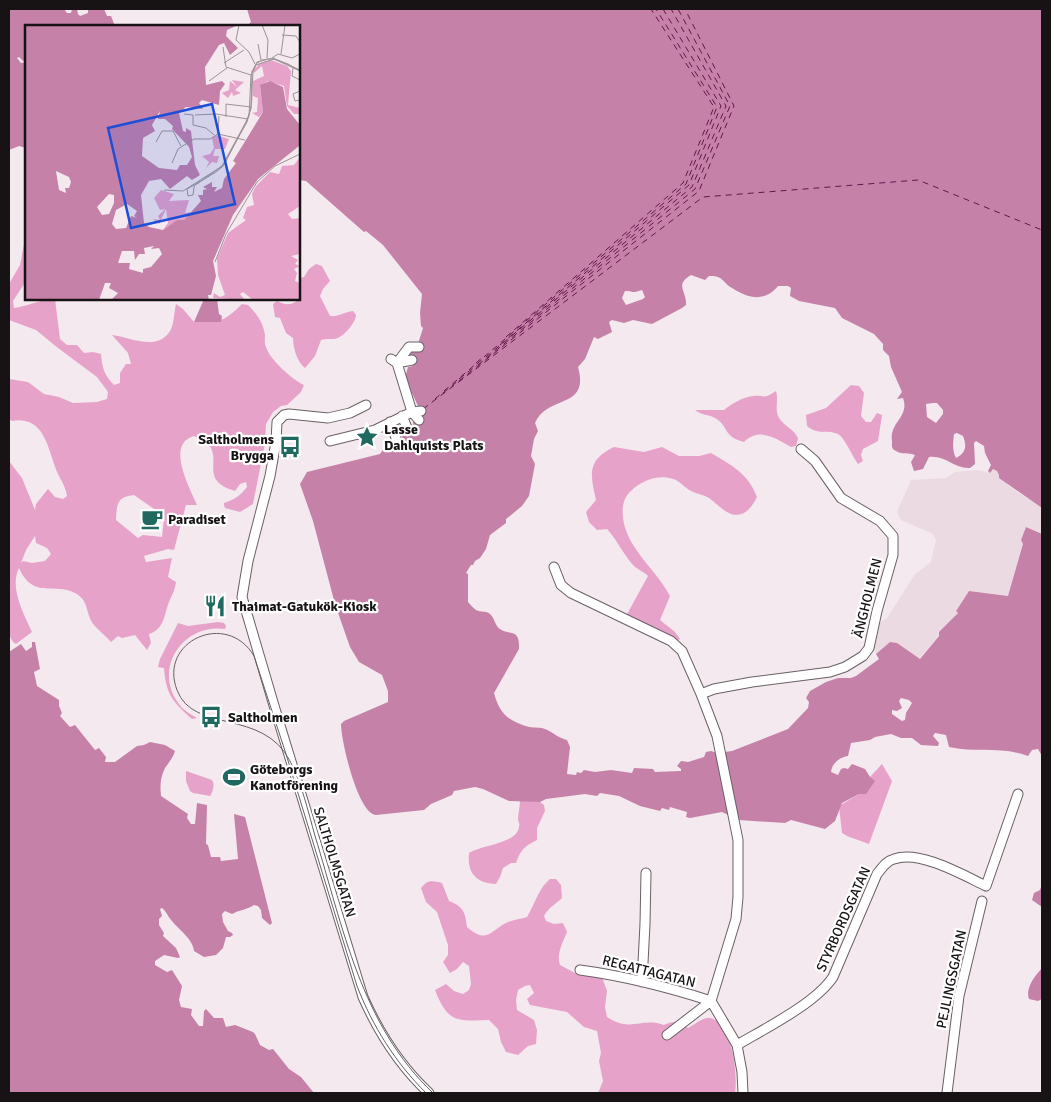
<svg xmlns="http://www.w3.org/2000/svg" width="1051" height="1102" font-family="Signika,sans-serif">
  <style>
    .built { fill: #ecdae3 }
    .green { fill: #e7a2c9; fill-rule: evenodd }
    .water { fill: #c581a8; fill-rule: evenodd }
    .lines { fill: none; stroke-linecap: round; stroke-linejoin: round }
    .ferry { stroke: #65154b; stroke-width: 1; stroke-dasharray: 6 5; stroke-linecap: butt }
    .minor-casing { stroke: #696065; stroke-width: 11 }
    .minor { stroke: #fff; stroke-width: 9 }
    .tram { stroke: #676164; stroke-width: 1 }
    .labels { text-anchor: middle; stroke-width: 4.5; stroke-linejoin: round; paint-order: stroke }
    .poi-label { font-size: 14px; font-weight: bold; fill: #171315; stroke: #fff; text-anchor: start }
    .street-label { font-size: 14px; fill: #171315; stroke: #fff }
    .inset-river { fill: none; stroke: #c581a8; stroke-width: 2.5 }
    .inset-road { fill: none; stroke: #9c9397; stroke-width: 1 }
    .view { fill: #1d4ed8; fill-opacity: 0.15; stroke: #1d4ed8; stroke-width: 2.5 }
    .inset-edge { fill: none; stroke: #171315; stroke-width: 2.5 }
  </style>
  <rect width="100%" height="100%" fill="#f4e9ee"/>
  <path class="built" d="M992,469L997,471L1009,486L1042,508V534L1026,527L1021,540L1024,544L1008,596L969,591L956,610L958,612L919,659L897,644L890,642L876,654L867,632L887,618L915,574L931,562L936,540L933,534L901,520L897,512L911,480L946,478L955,472L977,470L990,473Z"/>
  <path class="green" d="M25,239H26V281L13,301L14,308C29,306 41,299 55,299L60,339L67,345H77L84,353L93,352L101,354C102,367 104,375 114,385L120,383V373L126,364H131L128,353L112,335C130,337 157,352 170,331C174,325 174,312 176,304L183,309L194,322C219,322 223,323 242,304L248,305C257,314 263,322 265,335C265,339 264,343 266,347C269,359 293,380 304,385L301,392L287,405L281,406L273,412L266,424L265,443L253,504L240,512L225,508L224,505V503C234,500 241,495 247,487L246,482L240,484L235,491C198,480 223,460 208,444C205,441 199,439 194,436C165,444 190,488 197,505H186L174,550L168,549L144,556L146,562L172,558L168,577L176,582C175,590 172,595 169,602C164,614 165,629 149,634L151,643L147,650L135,635L122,638L118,636L111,642C106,636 99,631 94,625C85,614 90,601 75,593C54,582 33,600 19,568C9,588 24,614 32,632L16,644L13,642L9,635V461L22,478L35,510L36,504L48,489L55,497L63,499L67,496C66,488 62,482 58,474C48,452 46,415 12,421L9,419V379L28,382L44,394L59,397L73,403L97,402L107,399L108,392L97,377L58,348L36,330L9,320V284L20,265ZM134,495L160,513L164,519L162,537L143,535L138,538L116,520C117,505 116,497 134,495ZM35,536L36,543L47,548L51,554L45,561L32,563L23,561L21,563L26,550Z
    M316,264L322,266L330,281L323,289L320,296L330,316C338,317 344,312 353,311L356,315C356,322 345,335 338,338C333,340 327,338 321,340L315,356L305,368C297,362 293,348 293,338L286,333L280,318L275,317L273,304L277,301C285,305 291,306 298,300L299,278L304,277L309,269Z
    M851,385L859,386L864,393L861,416L866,422H871L877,413L882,415L878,441L863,449L861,455L863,461L858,464C852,456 845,438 838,434C827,429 819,436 807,426L806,415L826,408Z
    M776,391C779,400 774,409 779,418C784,426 794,429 798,438L796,446L791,447C776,438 759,427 744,442C721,436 730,425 713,417C706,414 704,416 695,410H724C731,404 743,397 753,396C767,395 762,400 776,391Z
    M614,447L644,452L662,447L679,456H699L711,453C731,465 748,473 757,497C752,507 744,518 731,514C723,511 716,503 709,498C704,495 697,494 691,491C685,488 679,480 673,479C658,474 641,481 631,491C619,501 622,521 627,533C637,557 658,573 670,596L660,620L675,632L680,639L677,641L626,616L648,576C644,572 639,570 635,567C624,556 618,541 607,529L597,530L589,522L586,512L596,500C590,474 587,460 614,447Z
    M218,622L224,623L226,626L225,629C183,623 152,669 179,704C183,710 190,714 197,718L192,719C173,702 166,695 164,668L158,667L160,659L178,623L188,626Z
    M882,764L892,781L869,844L847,836L842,833L839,806L859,794L870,777Z
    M186,771L212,780C215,784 213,792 210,796L193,793L190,791L186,781Z
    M520,800L540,802L544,805L545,811L537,828V840C526,845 520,850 516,863H511L503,868L500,877L496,884C476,883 467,873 469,853C481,845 517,844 519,827C520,823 519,824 518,820C518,814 520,807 520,800Z
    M550,879H556L561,885L562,898C556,904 548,908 544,916L546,921L554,924L563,923L567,932C563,942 556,954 560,965L575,973L602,977L607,991L605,1007L607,1017C632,1033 640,1017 664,1025C674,1020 679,1021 688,1028C694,1025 702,1017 710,1018C733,1022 738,1076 735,1093H598L603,1081L599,1061L601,1053L597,1031L584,1027L567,1012L530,1005L527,999L534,993L530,985L525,986L518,990L516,1000L517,1010L534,1020L537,1030L536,1044L528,1046L518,1055L506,1052L501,1042L498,1029L489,1020C456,1021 448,1023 435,990L446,984L454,991L463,994L469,990L471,984L469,966L463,962L457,969L450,973L443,962L448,955V945L437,912L426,902L421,888C427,880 432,880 442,883L449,901C464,907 465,912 467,927C485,942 487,935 504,924C511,920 520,919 527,917C535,904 538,889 550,879Z"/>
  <path class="water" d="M9,9H64L67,13H71L72,9H77L78,14L80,16L88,13V9H104L107,16H111L115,26H26V60L23,61L19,57L17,58L21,63L26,62V148L19,146L9,150Z
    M247,9H1042V508L999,478V475L997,471L993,469L990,473L988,471L991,465L985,453L984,446L976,441L974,443L975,464L970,468C954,469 946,455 929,457L923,469L914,471L911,462L915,455C909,452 902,455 896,451C891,449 892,446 892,441C889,422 910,417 903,398L897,399L902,392L891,367L889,356L883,350V344L874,334L842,318L835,308L799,301L790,296L791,288L788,286H778C765,302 749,299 732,288C722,282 723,275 709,276L705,280L691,275C674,285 687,291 686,305L682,308L652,324L633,320L624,323L612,320L609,322L612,332L598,339L594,337L585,359L578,367C590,410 548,394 535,423L538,431L534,439L531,456L535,464L529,496L522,506L506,519V523L490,535L486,549L480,558L475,561L473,565H471L466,573L468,574V602C471,605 473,608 476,610C481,613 487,610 491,615C495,619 495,626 500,629C509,636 520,627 519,649L494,693C500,715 509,721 529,727C535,728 541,727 545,729C553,732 558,738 567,740L570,747L567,774L576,775L577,772L581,773L584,770L595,772L611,770L632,773L634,768L653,769L655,772L681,771V769L677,766L681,761L688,762L704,757L706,752L711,751L717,753L732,751L788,729L808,708L809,702L806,698L810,691L826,682L838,678H851L856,676L879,659L876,654L890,642L897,643L920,659L939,636V632L958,613L956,611L969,591L1008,596L1023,544L1021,540L1026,527L1042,534V756L1038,749L1032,750L1028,756C1002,746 975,753 949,747L946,735L935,733L933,736L939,743L938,746L921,745L912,738H901L891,734L875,737L870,740L851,743L848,756C840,757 832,763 831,772L838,775L841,769L844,768L848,769L852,764L865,769L870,777L875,781L866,794H859L842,803L835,821L825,829L791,820L785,823L739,820L722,812L690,818L686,817L687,812L670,807L669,810L662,808L660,811L640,806L619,796L600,793L597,796L585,794L546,799L540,802L509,801L483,789L475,787L454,791L452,795L431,804L424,810L376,815C358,814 341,741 341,724L344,721L388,702V691L382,675L359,662L350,647L335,604L313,521L300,484L307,472L380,454L385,447L390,446L389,439L402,438L401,431L414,429L413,422L424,419L405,378L408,367L413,366L411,354H408L410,349L416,352L419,350L418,344L423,328L421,326L420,313L422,294L383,245L366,231L364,232L306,181L299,180V26H247L251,22ZM642,290L645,297L643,299L626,305L622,298L625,291C635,291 630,294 642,290ZM933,403H937L943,410V414L936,423L927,417L926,404ZM957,433L963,436C967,446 966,453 956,458C952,451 953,442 954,434ZM901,698L909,700L912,703L906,713L905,720L902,721L892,714V710L897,711L902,708L899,701Z
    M204,299H217L219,314L222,316L221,322H194Z
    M32,642H35L40,669L34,672L37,686L59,700V706L62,713L60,716L70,727L75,725L95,750L99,748L106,757L105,762H115L137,746L144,745L150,742L165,745L175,751C173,758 169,762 165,768C160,778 160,786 161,796L188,814L187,818L191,824H195L197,803L207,805L206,844L208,845L211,857H220L221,861L238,859L234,814L245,817L272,923L270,925L262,918L261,910L258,906L254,905C246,910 239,910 232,914L225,911L222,914L223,922L228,931L232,933L233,935L230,937H226L223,948L216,955L204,957L194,951C193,939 179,930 172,921C168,917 167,912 162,908L160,909L162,916L159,919V925L164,933L163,936L176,948L180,957L178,958L164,955L155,961V965L167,972L172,970L182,986L179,1000L181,1007L192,1009L191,1015L199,1026H203L204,1011L206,1009L214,1018H223L226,1027L235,1025L253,1032L255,1034L260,1045L269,1050L273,1049L289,1069L301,1077L314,1093H9V652L21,644L26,651L32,647Z
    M1042,884V907L1032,900L1034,893L1040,890Z
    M1042,968V999L1038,1001L1029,999C1025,988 1035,976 1042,968Z"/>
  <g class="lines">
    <path class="ferry" d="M506,337L683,183L714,107L651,9
      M500,345L689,185L721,106L663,9
      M484,357L686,184L717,107L656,9
      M486,357L692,187L726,106L671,9
      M476,363L484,356
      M477,364L485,357
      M478,365L695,189L730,106L678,9
      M459,379L477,365
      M459,381L699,191L734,106L685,9
      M444,391L477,363
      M443,393L459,380
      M435,399L443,392
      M423,409L703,197L918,180L1042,230"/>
    <g class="minor-casing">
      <path id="minor" d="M397,363L409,347H419
        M397,363L412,360
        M366,405L350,413L328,418L289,414L284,415L277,422L276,442L270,476L248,561L242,597L275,709L363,997C379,1033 400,1066 429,1093
        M402,416L408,430
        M419,420L412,412L421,411
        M390,422L396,438
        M330,441L375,430L412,412L397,363L391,359
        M554,567L561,585L571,593L671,641L682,651L701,694L717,736L738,840V897L736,919L711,1001L737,1045L742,1072L743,1093
        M701,694L714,689L752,682L830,672L845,667L863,656L869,648L877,611L893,555V536L880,521L841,498L815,461L801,449
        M580,970C624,976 668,987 711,1001
        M642,982L645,924L646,873
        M667,1035L711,1001
        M737,1045C766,1028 816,1003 833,977L877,874C882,868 886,861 894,859C920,850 963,875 986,886L1018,794
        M947,1093L959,996L982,901"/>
    </g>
    <use href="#minor" class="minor"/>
    <path class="tram" d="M426,1093C395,1062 373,1027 357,986L286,754L254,656C227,610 158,641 177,690C193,734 263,708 290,761C302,784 308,811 315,836C343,927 361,1025 433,1093"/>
  </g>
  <defs>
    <g id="sight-bare" transform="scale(1.725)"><path d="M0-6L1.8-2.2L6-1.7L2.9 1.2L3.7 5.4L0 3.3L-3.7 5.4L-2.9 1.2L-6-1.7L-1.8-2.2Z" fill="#206960" stroke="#fff" stroke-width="2.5" paint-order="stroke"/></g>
    <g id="bus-bare" transform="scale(1.725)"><path d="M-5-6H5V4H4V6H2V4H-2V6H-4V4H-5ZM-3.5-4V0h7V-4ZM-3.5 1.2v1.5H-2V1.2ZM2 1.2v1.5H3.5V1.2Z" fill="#206960" stroke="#fff" stroke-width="2.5" paint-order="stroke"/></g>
    <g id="cafe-bare" transform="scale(1.725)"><path d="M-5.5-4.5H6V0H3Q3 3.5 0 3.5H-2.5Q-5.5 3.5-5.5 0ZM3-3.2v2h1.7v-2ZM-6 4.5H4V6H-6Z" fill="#206960" stroke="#fff" stroke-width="2.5" paint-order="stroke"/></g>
    <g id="restaurant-bare" transform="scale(1.725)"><path d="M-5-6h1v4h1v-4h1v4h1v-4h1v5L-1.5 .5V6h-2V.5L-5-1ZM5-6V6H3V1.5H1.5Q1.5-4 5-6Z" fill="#206960" stroke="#fff" stroke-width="2.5" paint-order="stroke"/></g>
    <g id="stadium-bare" transform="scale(1.725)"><path d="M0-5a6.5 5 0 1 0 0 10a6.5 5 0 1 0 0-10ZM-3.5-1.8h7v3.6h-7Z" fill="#206960" stroke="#fff" stroke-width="2.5" paint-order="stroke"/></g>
  </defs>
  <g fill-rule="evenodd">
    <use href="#sight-bare" x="367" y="437"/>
    <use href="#bus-bare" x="290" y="447"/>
    <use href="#cafe-bare" x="152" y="519"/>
    <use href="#restaurant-bare" x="215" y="606"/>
    <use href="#bus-bare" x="211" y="717"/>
    <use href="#stadium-bare" x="234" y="777"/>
  </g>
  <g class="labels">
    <g class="poi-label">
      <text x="384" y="434">Lasse<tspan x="384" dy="16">Dahlquists Plats</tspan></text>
      <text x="274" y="444" text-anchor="end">Saltholmens<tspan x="274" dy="16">Brygga</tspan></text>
      <text x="168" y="524">Paradiset</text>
      <text x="232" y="611">Thaimat-Gatukök-Kiosk</text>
      <text x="228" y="722">Saltholmen</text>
      <text x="250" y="774">Göteborgs<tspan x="250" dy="16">Kanotförening</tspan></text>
    </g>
    <g class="street-label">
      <text transform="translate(867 598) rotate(-76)" y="5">ÄNGHOLMEN</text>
      <text transform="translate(335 862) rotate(73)" y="5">SALTHOLMSGATAN</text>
      <text transform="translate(843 919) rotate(-66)" y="5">STYRBORDSGATAN</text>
      <text transform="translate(649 971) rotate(14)" y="5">REGATTAGATAN</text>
      <text transform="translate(951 979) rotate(-78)" y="5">PEJLINGSGATAN</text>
    </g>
  </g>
  <g transform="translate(25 25)">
    <rect width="275" height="275" fill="#f4e9ee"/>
    <path d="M246,35L262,41L266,46L263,80L275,83V89H269L262,81L259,61L243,56L235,61L238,87L234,92L227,88L232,87L233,73L228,71L227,80L228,56L239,51L237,41L229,48V45L235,38ZM207,55L219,57L210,65L216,68L208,71L207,67L203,73L197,68L204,65L205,56L212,62ZM191,110L204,114L200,124H190L188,131H194L192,138L187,137L181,143L184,137L177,131L185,129L189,123L187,113ZM275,132V181L263,189L267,194L275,193V229L266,231L273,235L270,239L275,241L269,244L272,248L270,256L275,258V275H228L218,267L215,269L220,275L188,273L189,268L195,272L200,270L193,250L192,233L203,208L221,195L218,193L222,182L229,180L227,169L231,161L245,147L254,149L257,141L269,140ZM136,165L149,169L144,176L164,175L160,188L166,187L159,195H153L138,205L143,198L141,184L134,199L128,194L135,195L133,191L140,184L135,185L129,173Z" fill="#e7a2c9"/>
    <path d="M0,0L211,1L202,5L201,11L213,23L205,30L199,18L194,20L180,42L181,60L197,56L200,59L195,66L194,80L177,75L174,78L178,84L161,82L154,88L158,106L161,107V103L166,106L170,140L175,150L167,155L162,151L145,164L136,154L124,156L116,170L119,198L124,202L138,205L152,195H159L176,176L173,170H178V165L182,164L178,162L187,157V162H192L189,167L197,163L199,154L211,138L208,136L238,87L235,60L245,56L258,62L262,84L275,100L274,121L233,154L208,190L188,236L191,251L186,270H183L184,275H86L93,268L84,263L86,258H80L74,275H0ZM135,86L133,94H140L148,101L147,104L164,122L167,132L162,140H155L152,145L134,143L117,131L118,113L130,106L127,100ZM31,146L44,152L46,157L44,163H40L41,168L34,165ZM84,169L89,170V178L84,189L77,190L72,182ZM102,179L112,186L109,191L112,193L106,191L101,203L91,204L87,199L91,185ZM129,221L126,224L134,223L137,229L126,242L118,244V248L104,244L105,238H93L97,226H109L110,235L114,229H120L119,223Z" fill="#c581a8" fill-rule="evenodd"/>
    <path class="inset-river" d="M125,145L109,132L103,112L109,71L131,0M0,200L40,180L86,142M0,203L42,182L96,135M0,243L45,183L84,146M0,246L46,184L96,136M0,250L48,185L73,160M65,275L49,251L46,237L50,185L100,133L108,134L135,153"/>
    <path class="inset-road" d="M214,0L211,15L224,27L230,39M237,0L243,15L242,33M257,10L271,11L275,17M233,19L236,35M198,22L201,42L226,50M256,29L260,0M247,33L253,29L267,33L275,29M199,38L219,25M268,43L267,51L275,55M275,46L263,39L252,35L248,34H243L237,35L231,39L229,43L227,46L226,84L221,97L197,141L172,159H171L170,160L169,162L168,170L163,171L162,164L171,159L191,147L197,142L222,97L226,82L228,47L231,40L249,34L275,46M184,56L202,43M275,66L268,69L270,76L275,75M159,89L168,90V100L181,103L189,110M170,90L191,89L223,94M201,92V79L226,82M193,109L194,91M131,117L137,106H148L156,121M147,138L153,124L169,114H185L193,109L220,115M139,165L158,166L199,140L224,91L226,50L232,37L248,33L275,45M190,237L201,209L232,157L250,141L275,129"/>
    <path class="view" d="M187,79L210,179L106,203L83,103Z"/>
    <rect width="275" height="275" class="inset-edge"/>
  </g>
  <rect width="1051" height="1102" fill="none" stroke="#171315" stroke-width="20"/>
</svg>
